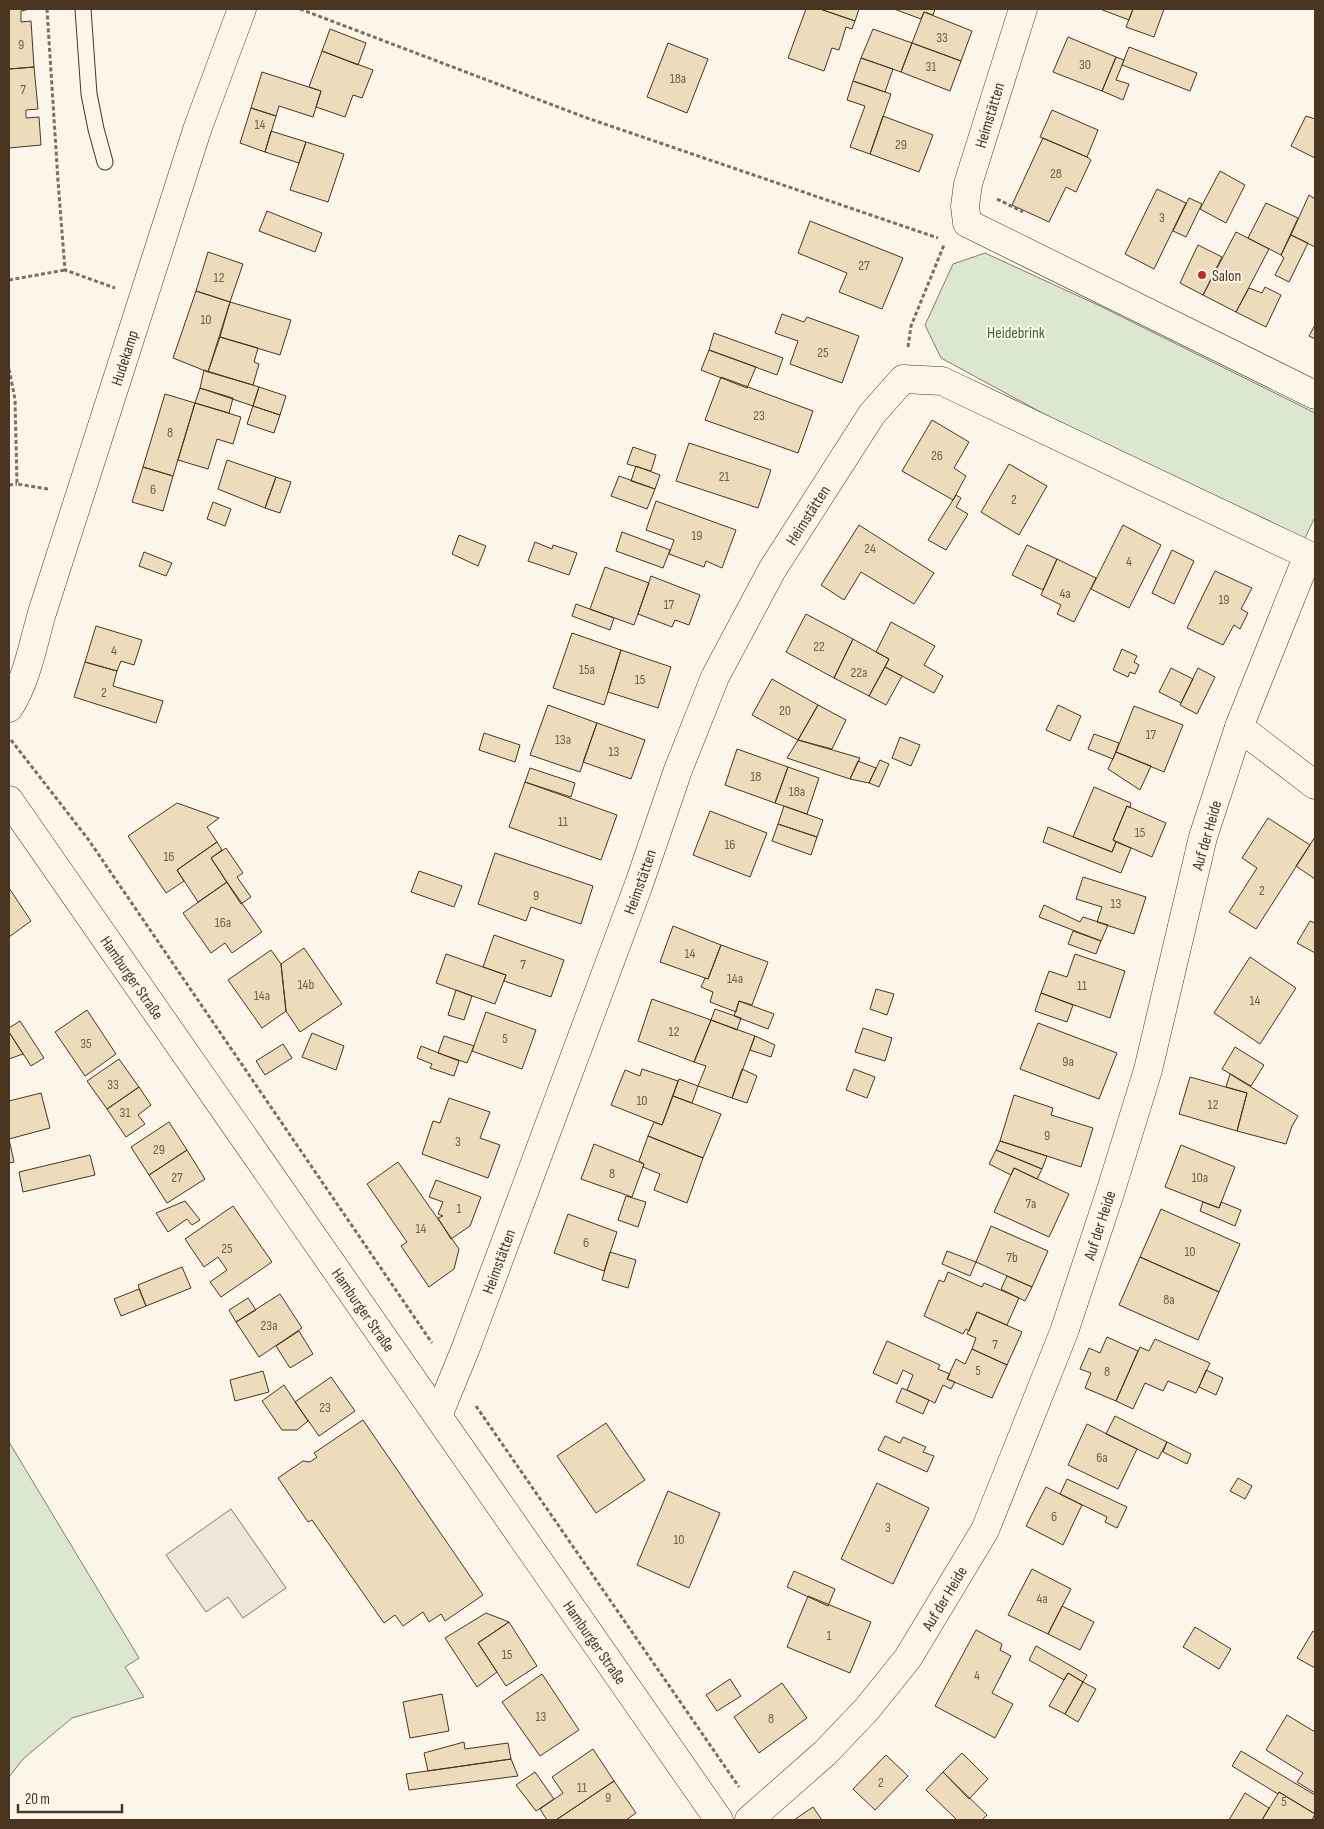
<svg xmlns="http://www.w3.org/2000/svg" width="1324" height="1829" font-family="'Sofia Sans Condensed',sans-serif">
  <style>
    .green { fill: #dce7d0; stroke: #887966 }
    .parking { fill: #ede7d9; stroke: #887966 }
    .building { fill: #ecdcbc; stroke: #4a3520 }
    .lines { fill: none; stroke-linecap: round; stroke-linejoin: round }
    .lane-casing { stroke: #4a3520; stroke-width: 17 }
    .street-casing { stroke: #4a3520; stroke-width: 29 }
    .primary-casing { stroke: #4a3520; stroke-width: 29 }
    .path { stroke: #7f6f5c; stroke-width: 3; stroke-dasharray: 4 2.5; stroke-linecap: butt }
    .lane { stroke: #fbf6e9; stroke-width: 15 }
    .street { stroke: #fbf6e9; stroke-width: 28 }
    .primary { stroke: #fbf6e9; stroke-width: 28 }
    .poi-dot { fill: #c62828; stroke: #fbf6e9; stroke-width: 2 }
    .labels { text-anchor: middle; stroke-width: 4; stroke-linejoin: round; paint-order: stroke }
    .number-label { font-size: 14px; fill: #725f47 }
    .street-label { font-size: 16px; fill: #4a3520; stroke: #fbf6e9 }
    .poi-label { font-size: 16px; fill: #4a3520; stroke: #fbf6e9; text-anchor: start }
    .park-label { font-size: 16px; fill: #436837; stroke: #fbf6e9 }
  </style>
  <rect width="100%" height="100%" fill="#fbf6e9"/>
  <path class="green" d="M985,253L1100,306L1315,413V517L1303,542L1046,415L941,358L925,325L953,264Z
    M9,1442L139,1658L125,1667L144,1697L72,1718L23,1759L9,1777Z"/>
  <path class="parking" d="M231,1509L286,1588L243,1618L228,1597L206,1612L166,1555Z"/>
  <path class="building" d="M9,9H30L21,11V22L31,21L34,67L9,69Z
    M806,9H820L855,21L852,29L846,27L839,50L832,48L824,71L788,58Z
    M820,9H859L855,21Z
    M894,9H935L933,15L924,12L921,19Z
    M1100,9H1133L1129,20Z
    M1133,9H1164L1154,37L1126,27Z
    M924,12L972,31L961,61L912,43Z
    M330,29L366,43L358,65L322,51Z
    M873,29L912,43L901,72L861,58Z
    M1068,37L1116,57L1102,91L1053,72Z
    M668,43L708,59L687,113L647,97Z
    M912,43L961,61L950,91L901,72Z
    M1129,47L1197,73L1190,91L1122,65Z
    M322,51L373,70L362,98L353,95L345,117L316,107L321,91L309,87Z
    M1116,57L1124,60L1116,80L1129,84L1123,100L1102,91Z
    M861,58L893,69L885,92L853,81Z
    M34,67L38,109L26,110V118L39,117L41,145L9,148V69Z
    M262,72L321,91L313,117L279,106L276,116L251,108Z
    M853,81L891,94L870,154L850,147L865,106L847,100Z
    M251,108L276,116L265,152L240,143Z
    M1052,110L1098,130L1087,157L1040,137Z
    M883,116L933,135L919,172L870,154Z
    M1306,116L1315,119V158L1291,146Z
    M271,131L306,142L299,163L265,152Z
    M1043,138L1087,157L1091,160L1076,192L1066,187L1049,222L1012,205Z
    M306,142L344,154L328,202L290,190Z
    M1220,171L1245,185L1226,223L1200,209Z
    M1157,189L1186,203L1154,269L1125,254Z
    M1309,195L1315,199V247L1291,235Z
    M1189,198L1202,204L1186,237L1173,231Z
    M1266,203L1298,218L1281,255L1248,238Z
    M267,211L322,233L315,252L259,231Z
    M810,221L903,258L882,309L839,292L847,273L798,253Z
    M1236,232L1269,249L1236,312L1203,295Z
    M1291,235L1308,243L1289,282L1275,275L1284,258L1281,255Z
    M1198,245L1222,257L1203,295L1180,283Z
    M208,252L243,264L230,302L196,291Z
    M1265,287L1281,295L1266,327L1236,312L1249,288L1262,293Z
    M196,291L230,302L208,372L173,358Z
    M230,302L291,320L280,355L220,337Z
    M782,314L804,322L807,317L859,336L842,383L790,364L798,341L775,333Z
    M1315,325V339L1309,336Z
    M714,333L783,358L777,375L709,350Z
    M220,337L258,348L254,362L259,364L253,385L208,372Z
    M709,350L756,367L747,388L701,370Z
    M204,370L259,387L253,406L200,388Z
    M721,377L813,411L798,453L705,420Z
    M259,387L286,396L280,415L253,406Z
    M200,388L233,398L229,413L195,403Z
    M165,394L195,403L173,476L143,467Z
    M195,403L241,417L233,444L217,439L208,469L178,460Z
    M253,406L280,415L274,433L247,424Z
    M932,420L969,442L954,468L966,476L953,500L902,471Z
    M689,443L771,470L758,508L676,481Z
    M633,447L656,455L651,471L627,464Z
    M227,460L276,477L265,508L218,489Z
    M1009,464L1047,486L1019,535L981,512Z
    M636,466L660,475L655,489L631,481Z
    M143,467L173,476L163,511L132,502Z
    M619,476L655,489L647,509L611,496Z
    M276,477L291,482L280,513L265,508Z
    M956,495L961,498L956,507L968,514L946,550L928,540Z
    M656,501L736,530L722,568L706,561L704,567L669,554L674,540L646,530Z
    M213,502L231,509L225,526L207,519Z
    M859,525L934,573L914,604L861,572L844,600L821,585Z
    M1123,525L1161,545L1129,608L1091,589Z
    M622,532L670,550L663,568L616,551Z
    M459,535L486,546L478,566L452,554Z
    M535,542L552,549L553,545L577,553L569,575L528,561Z
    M1027,545L1057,559L1043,590L1012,575Z
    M1172,550L1194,561L1174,604L1152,593Z
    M144,552L172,563L166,576L139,566Z
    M1057,559L1096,578L1074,622L1057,614L1061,605L1041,595Z
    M605,567L649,583L634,625L590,609Z
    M1215,571L1252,588L1241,609L1248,613L1240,629L1234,625L1223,645L1187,628Z
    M651,576L700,595L689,625L675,620L672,627L638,614Z
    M576,604L614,618L610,630L572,616Z
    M806,614L853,639L834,678L786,652Z
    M891,622L935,646L924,665L943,676L934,693L885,667L889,659L876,652Z
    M96,626L142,640L134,665L121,661L117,671L85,662Z
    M572,633L621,650L604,705L553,688Z
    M853,639L889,659L869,696L834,678Z
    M1122,649L1137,656L1134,662L1139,665L1135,674L1130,672L1128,677L1113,670Z
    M621,650L671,667L658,708L608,692Z
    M85,662L117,671L113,686L163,701L156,723L74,697Z
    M885,667L902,676L886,705L869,696Z
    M1171,668L1193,679L1181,703L1159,692Z
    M1198,668L1215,677L1197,714L1180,705Z
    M772,679L818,705L798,740L752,715Z
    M548,705L597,723L580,772L530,755Z
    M818,705L846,720L832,749L798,740Z
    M1058,705L1081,716L1070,741L1046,730Z
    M1134,706L1183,725L1164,772L1116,752Z
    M597,723L645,740L631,779L583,762Z
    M484,733L520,745L515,762L479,750Z
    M1094,734L1119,743L1113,759L1088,749Z
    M900,737L920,745L911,766L892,758Z
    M798,740L860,758L850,779L787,758Z
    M737,749L788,767L775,803L725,785Z
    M1116,752L1151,766L1140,790L1108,769Z
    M880,760L889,764L879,787L869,783Z
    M858,761L876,768L869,783L850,779Z
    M788,767L819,778L807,814L775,803Z
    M530,768L575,783L571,797L525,782Z
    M525,782L617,815L601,860L509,827Z
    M1094,787L1131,803L1130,808L1127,806L1113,840L1116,842L1112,852L1073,837Z
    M177,803L219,818L207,827L217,842L177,870L184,881L166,893L128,836Z
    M784,806L823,820L817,837L778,824Z
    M1127,806L1166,823L1152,857L1113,840Z
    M710,811L767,833L750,877L693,855Z
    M1268,818L1310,845L1256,929L1229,912L1257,868L1242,858Z
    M778,824L817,837L811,855L772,841Z
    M1048,827L1112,852L1116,842L1131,848L1121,873L1043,842Z
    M1315,837V879L1296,866Z
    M217,842L222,850L211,858L227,882L198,902L177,870Z
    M226,848L243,873L237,877L251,897L241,904L211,858Z
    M495,853L593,886L581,924L531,907L526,921L478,904Z
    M419,871L462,886L454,907L411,892Z
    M1083,877L1146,897L1134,934L1097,922L1102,907L1076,899Z
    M227,882L262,932L232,953L225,943L211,953L183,913Z
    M9,888L31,921L9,937Z
    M1044,905L1080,922L1083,917L1108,925L1101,941L1039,917Z
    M1310,921L1315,923V953L1297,943Z
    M673,926L721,945L708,979L660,962Z
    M1073,931L1101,941L1096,954L1068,944Z
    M494,935L564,960L551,997L504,981L506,975L483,967Z
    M721,945L768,962L752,1005L739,1001L736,1012L710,1002L713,992L701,987L705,978L708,979Z
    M304,948L342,1004L300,1032L286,1011L281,964Z
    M271,950L281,964L286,1011L262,1028L228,980Z
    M446,954L506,975L495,1004L436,983Z
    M1075,954L1125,971L1110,1018L1041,993L1049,971L1067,977Z
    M1250,957L1296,988L1260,1044L1214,1013Z
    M876,989L894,994L887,1015L870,1009Z
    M456,990L472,996L464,1020L448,1015Z
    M1041,993L1073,1005L1067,1022L1035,1011Z
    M652,999L711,1020L694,1062L638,1041Z
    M739,1001L774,1014L768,1029L734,1016Z
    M715,1009L741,1018L737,1030L711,1020Z
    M87,1010L116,1054L85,1076L55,1032Z
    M486,1012L536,1030L522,1069L472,1051Z
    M711,1020L755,1036L732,1098L698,1086L706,1066L694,1062Z
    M20,1021L44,1058L31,1066L9,1032V1028Z
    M1038,1023L1117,1053L1099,1099L1020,1069Z
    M863,1028L892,1038L885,1061L855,1052Z
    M9,1032L23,1054L9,1059Z
    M312,1033L344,1046L336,1070L302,1057Z
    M444,1036L474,1046L467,1063L438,1053Z
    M755,1036L775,1045L771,1057L750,1050Z
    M283,1044L292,1058L265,1075L256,1061Z
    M421,1046L459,1061L454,1076L430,1068L432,1064L417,1058Z
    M1235,1047L1264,1065L1251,1086L1222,1069Z
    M119,1059L139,1087L107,1109L87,1081Z
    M642,1069L678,1081L662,1125L611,1105L625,1070L640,1076Z
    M742,1069L757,1076L747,1103L732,1098Z
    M854,1069L875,1077L867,1098L846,1090Z
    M1230,1074L1298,1116L1292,1126L1286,1144L1237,1131L1247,1093L1226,1087Z
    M1190,1077L1247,1093L1237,1131L1179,1114Z
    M679,1079L698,1086L692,1103L673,1096Z
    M139,1087L151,1105L138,1115L145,1124L126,1137L107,1109Z
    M41,1093L50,1128L9,1139V1101Z
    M1014,1095L1053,1108L1051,1115L1093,1128L1081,1167L1000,1141Z
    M673,1096L721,1114L703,1158L648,1136L654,1122L662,1125Z
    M449,1098L490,1112L480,1138L500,1145L488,1178L422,1154L433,1121L440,1123Z
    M169,1122L187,1150L149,1175L131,1147Z
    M648,1136L703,1158L687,1203L654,1190L660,1174L643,1167L644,1164L639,1161Z
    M9,1139L14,1162L9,1163Z
    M1000,1141L1047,1156L1042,1169L996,1150Z
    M594,1144L644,1164L632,1197L581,1179Z
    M1181,1145L1235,1167L1219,1208L1165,1187Z
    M187,1150L205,1179L167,1203L149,1175Z
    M996,1150L1042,1169L1037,1179L1014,1168L1011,1175L989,1164Z
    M90,1155L95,1175L23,1192L19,1172Z
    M398,1162L459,1249L454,1269L429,1287L401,1246L407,1242L367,1184Z
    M1014,1168L1069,1194L1049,1237L994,1212Z
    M436,1180L481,1197L470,1226L451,1239L438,1218L443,1216L438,1214L443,1202L429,1197Z
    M626,1196L646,1202L638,1227L618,1220Z
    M185,1201L200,1220L192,1225L187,1219L168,1232L156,1213Z
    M1203,1202L1219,1208L1221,1202L1241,1210L1235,1226L1200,1211Z
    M233,1206L272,1262L221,1297L210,1282L227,1270L218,1257L204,1267L185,1239Z
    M1161,1209L1240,1244L1219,1292L1140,1257Z
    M568,1214L617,1232L604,1271L554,1253Z
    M991,1226L1048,1251L1032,1287L976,1262Z
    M947,1251L976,1262L970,1276L942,1264Z
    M610,1252L636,1260L628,1288L602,1280Z
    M1140,1257L1219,1292L1198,1340L1119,1305Z
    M182,1267L191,1288L146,1306L138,1285Z
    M948,1272L982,1287L984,1283L1019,1298L1007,1325L977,1312L969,1331L966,1329L963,1334L924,1316L939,1280L944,1282Z
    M1007,1276L1032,1287L1025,1301L1001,1289Z
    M139,1289L146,1306L121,1316L114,1299Z
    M280,1294L302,1328L259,1357L236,1322Z
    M248,1298L256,1310L236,1322L229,1310Z
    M977,1312L1022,1332L1007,1365L972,1349L976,1338L967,1334Z
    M299,1331L313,1354L290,1368L276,1346Z
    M1107,1337L1138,1351L1116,1401L1085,1388L1091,1373L1080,1369L1089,1348L1100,1353Z
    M1155,1339L1210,1363L1196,1393L1168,1381L1163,1391L1145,1383L1133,1409L1116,1401L1140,1347L1149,1351Z
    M887,1341L940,1365L938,1369L950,1374L947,1379L955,1382L951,1389L943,1385L935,1403L907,1390L913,1375L903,1370L897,1384L873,1373Z
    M972,1349L1007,1365L992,1398L947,1379L956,1359L965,1364Z
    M1206,1370L1223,1378L1216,1395L1199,1387Z
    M263,1371L269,1392L235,1401L230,1380Z
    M331,1377L355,1411L319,1436L295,1402Z
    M284,1385L308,1421L297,1430H282L262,1401Z
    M902,1388L929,1400L923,1414L896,1402Z
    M1115,1416L1167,1442L1158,1459L1106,1434Z
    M363,1420L483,1595L445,1621L441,1614L429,1622L423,1612L403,1626L395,1615L384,1623L312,1520L308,1522L278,1478L303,1461L310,1462L317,1457L314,1453Z
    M606,1423L645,1480L596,1513L557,1456Z
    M1087,1424L1137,1449L1118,1489L1068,1465Z
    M885,1436L900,1443L903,1437L926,1447L923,1452L934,1456L927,1472L878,1450Z
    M1167,1442L1191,1454L1187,1464L1163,1452Z
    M1238,1478L1252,1486L1245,1499L1230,1491Z
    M1067,1479L1127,1507L1117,1528L1105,1522L1107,1517L1060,1494Z
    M877,1483L929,1508L893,1584L841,1559Z
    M1046,1487L1082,1505L1063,1545L1026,1526Z
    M668,1491L720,1513L689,1588L637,1565Z
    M1032,1569L1071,1589L1048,1634L1008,1615Z
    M794,1571L835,1589L828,1606L787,1587Z
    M808,1596L871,1622L850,1673L787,1647Z
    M1062,1606L1094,1622L1080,1650L1048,1634Z
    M486,1613L509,1622L478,1643L497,1672L477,1687L445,1638Z
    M509,1622L537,1666L506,1686L478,1643Z
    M1195,1627L1231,1649L1219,1669L1183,1647Z
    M976,1630L1002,1644L1000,1650L1011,1656L992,1693L1013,1704L995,1738L935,1706Z
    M1313,1631L1315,1632V1668L1297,1658Z
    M1036,1646L1087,1675L1083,1682L1068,1673L1064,1680L1029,1660Z
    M1068,1673L1083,1682L1065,1714L1049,1706Z
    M542,1674L579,1730L540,1756L502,1702Z
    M730,1679L741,1696L717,1711L706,1695Z
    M1083,1682L1096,1689L1078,1722L1065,1714Z
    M782,1683L807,1718L759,1753L734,1717Z
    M442,1694L449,1731L410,1738L403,1702Z
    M1287,1715L1315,1732V1793L1297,1782L1303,1773L1266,1750Z
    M464,1742L465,1749L508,1743L511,1759L428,1771L424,1753Z
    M593,1749L614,1781L556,1820H547L540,1809L563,1793L552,1777Z
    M1241,1751L1315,1795V1814L1279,1792L1278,1794L1232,1766Z
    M962,1753L988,1779L969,1799L943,1772Z
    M886,1755L908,1776L875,1810L853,1789Z
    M511,1759L518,1776L409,1790L406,1774Z
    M535,1772L554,1799L536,1811L516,1785Z
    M943,1772L987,1815L982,1820H957L926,1790Z
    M614,1781L636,1813L626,1820H556Z
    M1279,1792L1315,1814L1312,1820H1262Z
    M1245,1793L1269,1808L1262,1820H1229Z
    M813,1807L822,1820H794Z"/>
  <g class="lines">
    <g class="lane-casing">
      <path id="lane" d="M83,9L89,94L96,129L105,162"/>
    </g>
    <g class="street-casing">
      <g id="street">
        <path d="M1023,9L968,184L965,206L967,223L1315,395"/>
        <path id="s1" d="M9,708C27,680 33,644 42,613L198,127L242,9"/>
        <path d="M1239,727L1315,785"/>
        <path id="s2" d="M438,1416L467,1345L639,884L678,770L715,677L772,570L872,414L903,379L942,381L1308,555L1239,727L1203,837L1148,1070L1110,1193L1064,1332L985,1530L908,1658L867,1709L825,1753L749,1820"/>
      </g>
    </g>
    <g class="primary-casing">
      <g id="primary">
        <path id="s3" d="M9,800L719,1820"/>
      </g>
    </g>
    <path class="path" d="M47,9L58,181L65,270L115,288
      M300,9L587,118L938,238
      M997,199L1023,212
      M9,280L65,270
      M908,347L911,326L944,245
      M9,369L15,399L17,484L48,489
      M9,485L17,484
      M11,740L88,839L432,1343
      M476,1406L739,1787"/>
    <use href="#lane" class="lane"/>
    <use href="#street" class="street"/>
    <use href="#primary" class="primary"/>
  </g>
  <circle class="poi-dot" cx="1202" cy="275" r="5"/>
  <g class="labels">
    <g class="number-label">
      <text x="942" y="42">33</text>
      <text x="21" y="49">9</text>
      <text x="1085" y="69">30</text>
      <text x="931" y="71">31</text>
      <text x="678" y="83">18a</text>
      <text x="23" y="94">7</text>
      <text x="260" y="129">14</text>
      <text x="901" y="149">29</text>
      <text x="1056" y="178">28</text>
      <text x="1162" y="222">3</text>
      <text x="864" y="270">27</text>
      <text x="219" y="282">12</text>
      <text x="206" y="324">10</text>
      <text x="823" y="357">25</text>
      <text x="759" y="420">23</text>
      <text x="170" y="437">8</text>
      <text x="937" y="460">26</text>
      <text x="724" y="481">21</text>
      <text x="153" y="494">6</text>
      <text x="1014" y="504">2</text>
      <text x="697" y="540">19</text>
      <text x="870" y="553">24</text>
      <text x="1129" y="566">4</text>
      <text x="1065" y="598">4a</text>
      <text x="1224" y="604">19</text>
      <text x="669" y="609">17</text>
      <text x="819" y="651">22</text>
      <text x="114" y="655">4</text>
      <text x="587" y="674">15a</text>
      <text x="859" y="677">22a</text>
      <text x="640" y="684">15</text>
      <text x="104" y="697">2</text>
      <text x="785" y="715">20</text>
      <text x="1151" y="739">17</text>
      <text x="563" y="744">13a</text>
      <text x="614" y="756">13</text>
      <text x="756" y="781">18</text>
      <text x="797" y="796">18a</text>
      <text x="563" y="826">11</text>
      <text x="1140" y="837">15</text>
      <text x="730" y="849">16</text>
      <text x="169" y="861">16</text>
      <text x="1262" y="895">2</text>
      <text x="536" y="900">9</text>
      <text x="1116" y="908">13</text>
      <text x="223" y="927">16a</text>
      <text x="690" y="958">14</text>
      <text x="523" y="969">7</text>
      <text x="735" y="983">14a</text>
      <text x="306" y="989">14b</text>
      <text x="1082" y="990">11</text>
      <text x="262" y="1000">14a</text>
      <text x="1255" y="1005">14</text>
      <text x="674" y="1036">12</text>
      <text x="505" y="1043">5</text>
      <text x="86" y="1048">35</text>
      <text x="1068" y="1066">9a</text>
      <text x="113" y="1089">33</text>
      <text x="642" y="1105">10</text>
      <text x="1213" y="1109">12</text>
      <text x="125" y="1117">31</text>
      <text x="1047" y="1140">9</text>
      <text x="458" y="1146">3</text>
      <text x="159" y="1154">29</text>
      <text x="612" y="1178">8</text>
      <text x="177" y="1182">27</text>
      <text x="1200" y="1182">10a</text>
      <text x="1031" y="1208">7a</text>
      <text x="459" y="1213">1</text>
      <text x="421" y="1233">14</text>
      <text x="586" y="1247">6</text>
      <text x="227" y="1253">25</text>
      <text x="1190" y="1256">10</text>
      <text x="1012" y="1262">7b</text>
      <text x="1169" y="1304">8a</text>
      <text x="269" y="1330">23a</text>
      <text x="995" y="1349">7</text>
      <text x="978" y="1375">5</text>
      <text x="1107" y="1376">8</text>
      <text x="325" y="1412">23</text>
      <text x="1102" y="1462">6a</text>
      <text x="1054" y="1521">6</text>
      <text x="888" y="1532">3</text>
      <text x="679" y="1544">10</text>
      <text x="1042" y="1603">4a</text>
      <text x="829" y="1640">1</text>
      <text x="507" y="1659">15</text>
      <text x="977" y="1680">4</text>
      <text x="541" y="1721">13</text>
      <text x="771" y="1723">8</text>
      <text x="881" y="1787">2</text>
      <text x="582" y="1792">11</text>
      <text x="608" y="1802">9</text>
      <text x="1284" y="1806">5</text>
    </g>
    <g class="street-label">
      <text transform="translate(989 115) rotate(-73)" y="6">Heimstätten</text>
      <text dy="6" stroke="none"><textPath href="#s1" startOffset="369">Hudekamp</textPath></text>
      <text dy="6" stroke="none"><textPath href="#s2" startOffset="976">Heimstätten</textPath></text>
      <text transform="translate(1206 835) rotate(-74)" y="6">Auf der Heide</text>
      <text dy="6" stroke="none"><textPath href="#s2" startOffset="571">Heimstätten</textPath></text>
      <text dy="6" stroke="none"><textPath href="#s3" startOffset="216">Hamburger Straße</textPath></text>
      <text transform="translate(1099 1225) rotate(-72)" y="6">Auf der Heide</text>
      <text dy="6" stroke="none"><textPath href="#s2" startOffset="166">Heimstätten</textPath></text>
      <text dy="6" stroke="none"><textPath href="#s3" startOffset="621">Hamburger Straße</textPath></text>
      <text transform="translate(944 1598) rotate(-59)" y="6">Auf der Heide</text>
      <text dy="6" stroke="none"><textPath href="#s3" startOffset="1026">Hamburger Straße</textPath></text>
    </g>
    <g class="poi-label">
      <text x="1212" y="281">Salon</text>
    </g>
    <g class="park-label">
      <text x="1016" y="338">Heidebrink</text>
    </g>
  </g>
  <rect width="1324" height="1829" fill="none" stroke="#4a3520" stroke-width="20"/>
  <path d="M18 1804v8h104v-8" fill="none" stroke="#4a3520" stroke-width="2.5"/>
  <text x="25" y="1804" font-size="15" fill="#4a3520" stroke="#fbf6e9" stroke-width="4" paint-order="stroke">20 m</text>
</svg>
